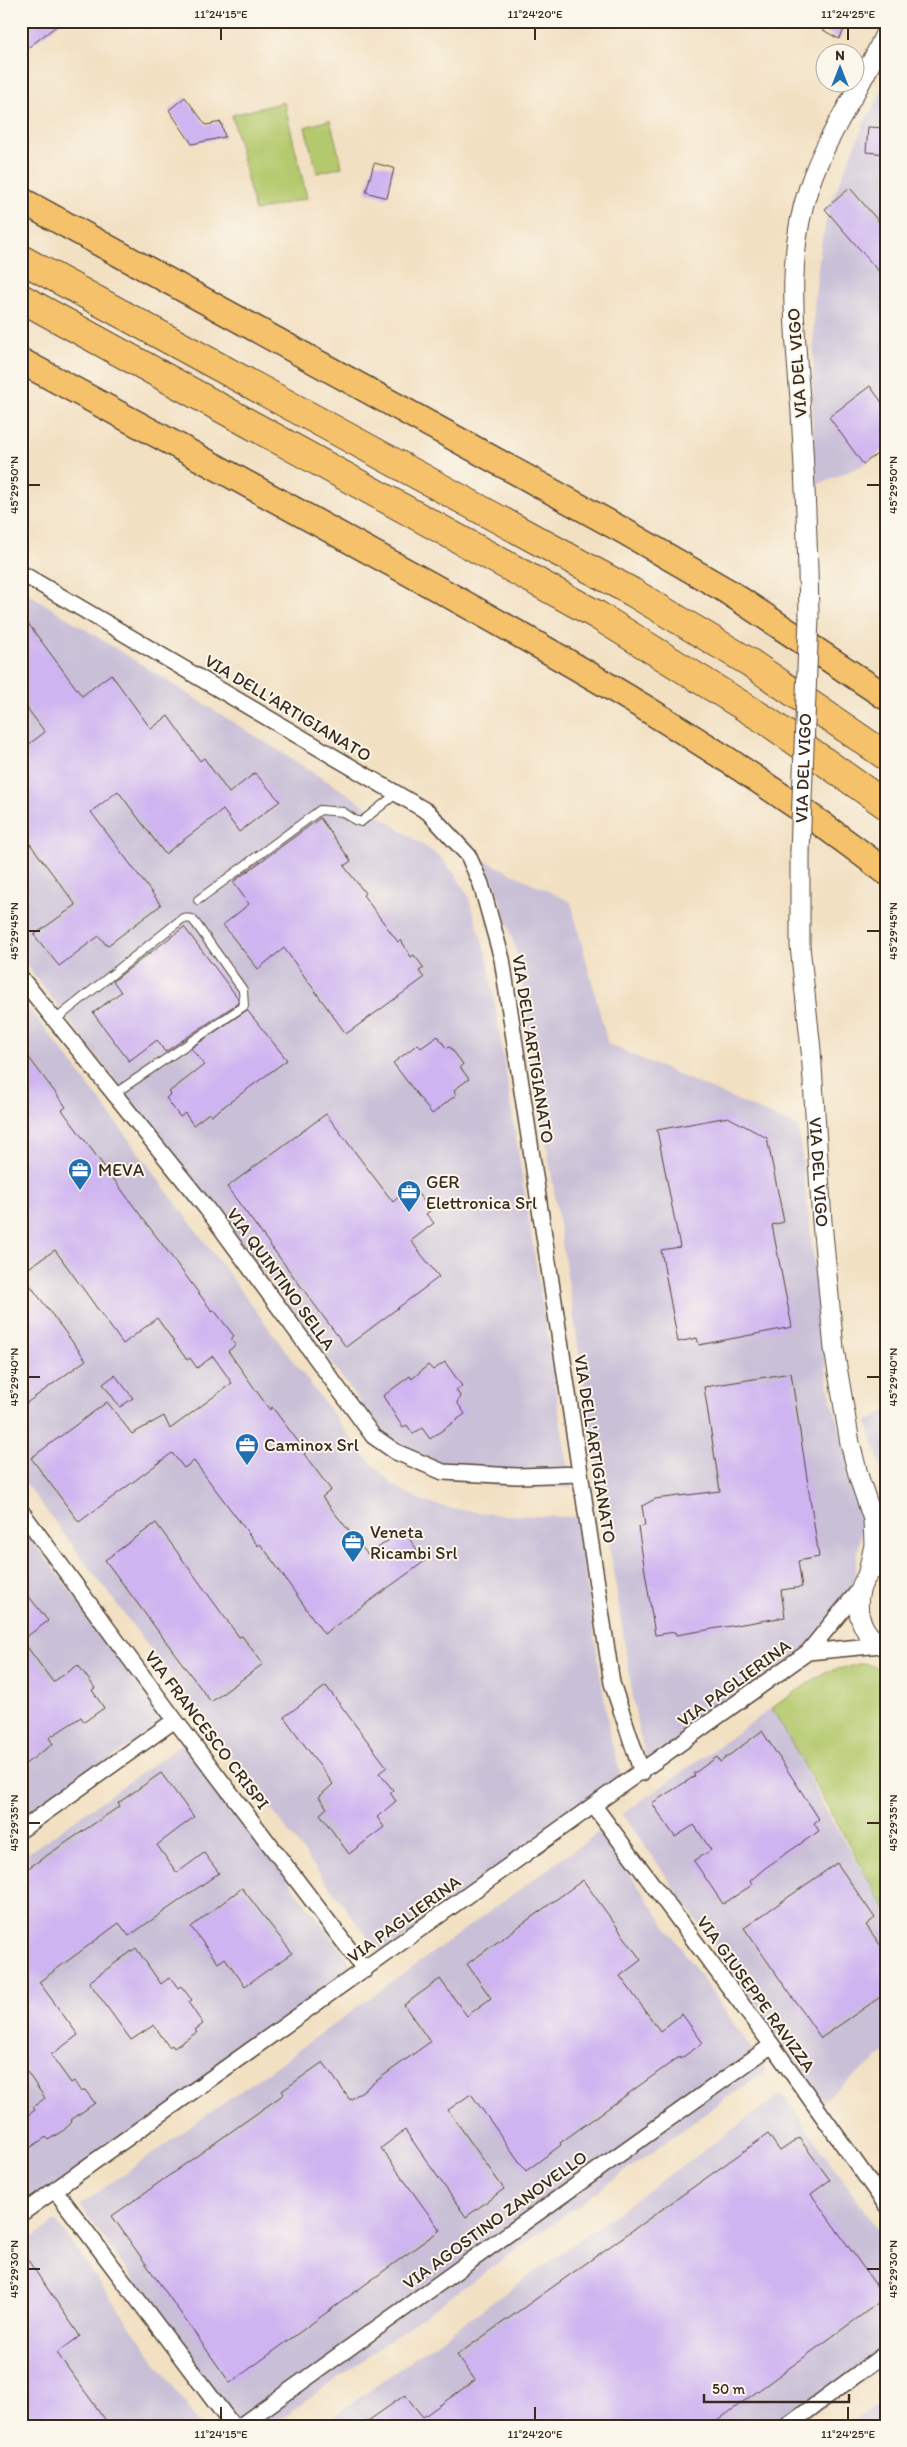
<svg xmlns="http://www.w3.org/2000/svg" width="907" height="2447" font-family="Itim,sans-serif">
  <style>
    .industrial { fill: #c9bfd7 }
    .green { fill: #b4c96d; stroke: #787a46 }
    .building { fill: #ceb4f0 }
    .lines { fill: none; stroke-linecap: round; stroke-linejoin: round }
    .service-casing { stroke: #564537; stroke-width: 10 }
    .minor-casing { stroke: #564537; stroke-width: 18 }
    .tertiary-casing { stroke: #564537; stroke-width: 21 }
    .trunk-casing { stroke: #564537; stroke-width: 28 }
    .motorway-casing { stroke: #564537; stroke-width: 30 }
    .service { stroke: #fff; stroke-width: 8 }
    .minor { stroke: #fff; stroke-width: 15 }
    .tertiary { stroke: #fff; stroke-width: 19 }
    .trunk { stroke: #f5c16b; stroke-width: 25 }
    .motorway { stroke: #f5c16b; stroke-width: 28 }
    .tertiary-bridge-casing { stroke: #564537; stroke-width: 21; stroke-linecap: butt }
    .tertiary-bridge { stroke: #fff; stroke-width: 19 }
    .ticks { fill: none; stroke: #3b2a1e; stroke-width: 2 }
    .labels { text-anchor: middle; stroke-width: 4; stroke-linejoin: round; paint-order: stroke }
    .street-label { font-size: 18px; fill: #3b2a1e; stroke: #fbf7ec }
    .poi-label { font-size: 18px; fill: #3b2a1e; stroke: #fbf7ec; text-anchor: start }
    .neatline { fill: none; stroke: #3b2a1e; stroke-width: 2 }
    .ticks-label { font-size: 12px; text-anchor: middle; fill: #3b2a1e }
  </style>
  <rect width="100%" height="100%" fill="#fbf7ec"/>
  <filter id="ink" filterUnits="userSpaceOnUse"><feTurbulence type="fractalNoise" baseFrequency=".02" numOctaves="2"/><feDisplacementMap in="SourceGraphic" scale="10" xChannelSelector="R" yChannelSelector="G"/><feConvolveMatrix kernelMatrix="1 2 1 2 8 2 1 2 1" color-interpolation-filters="sRGB"/></filter>
  <filter id="wash" filterUnits="userSpaceOnUse"><feTurbulence type="fractalNoise" baseFrequency=".0096" numOctaves="4" result="noise"/><feDisplacementMap in="SourceGraphic" scale="20" xChannelSelector="R" yChannelSelector="G"/><feGaussianBlur stdDeviation="1.12" result="paint"/><feColorMatrix in="noise" values="0 0 0 0 0 0 0 0 0 0 0 0 0 0 0 0 0 1.4 0 .05"/><feComposite in="paint" operator="in"/></filter>
  <g filter="url(#wash)">
    <rect width="100%" height="100%" fill="#f2e0c2"/>
    <path class="industrial" d="M886,83V448L863,465L812,487L814,305L820,250L828,213L825,209L830,205L864,124Z
      M21,589L351,796L440,857L457,877L468,895L488,960L571,1488L502,1486L459,1481L435,1475L412,1463L382,1432L278,1291L21,958Z
      M480,858L571,902L608,1044L798,1127L829,1389L863,1515L853,1589L801,1653L647,1761L638,1729L517,954L495,883Z
      M21,998L69,1059L360,1451L393,1485L424,1502L454,1509L499,1515L576,1517L610,1736L622,1779L381,1955L21,1477Z
      M886,1411V1484L867,1422Z
      M21,1525L167,1719L21,1822Z
      M772,1708L790,1738L823,1806L886,1909V2052L822,2101L623,1814Z
      M185,1742L357,1972L21,2211V1858Z
      M600,1831L766,2070L271,2426H237L80,2205L290,2056Z
      M782,2094L886,2241V2364L795,2426H320Z
      M56,2221L201,2426H21V2246Z
      M886,2399V2426H846Z"/>
    <path class="green" d="M284,102L307,198L255,211L232,115Z
      M330,120L342,167L317,173L305,127Z
      M864,1663L886,1671V1910L772,1708L825,1672Z"/>
    <g id="blocks">
      <path class="building" d="M21,21H63L21,53Z
        M807,21H849L839,39Z
        M185,97L206,125L221,122L225,137L192,144L169,110Z
        M868,127L886,128V154L866,152Z
        M374,163L394,168L387,198L366,192Z
        M850,188L886,230V280L825,209Z
        M870,386L886,408V448L863,464L829,417Z
        M21,614L82,696L111,674L151,729L168,716L200,761L204,758L229,793L255,773L280,801L239,832L223,810L165,854L118,791L91,812L161,905L107,946L99,936L59,966L34,935L76,905L21,832V750L45,732L21,700Z
        M320,818L351,861L344,866L365,893L363,895L398,942L401,940L411,957L414,955L424,968L419,971L424,978L346,1034L284,948L258,969L223,925L249,904L233,882Z
        M184,927L238,998V1003L165,1052L157,1040L129,1061L93,1013L121,992L113,981Z
        M247,1010L287,1060L211,1116L209,1113L193,1125L185,1113L180,1117L166,1098L171,1094L169,1092L204,1065L191,1048Z
        M438,1036L446,1048L450,1047L463,1064L460,1067L469,1079L454,1090L456,1095L432,1114L393,1063L418,1044L421,1048Z
        M21,1047L66,1107L62,1110L212,1311L214,1310L234,1336L231,1339L236,1345L228,1351L270,1410L272,1407L306,1452L304,1454L331,1490L322,1497L368,1555L403,1530L425,1561L324,1634L265,1550L260,1544L258,1546L194,1461L184,1468L172,1453L79,1522L31,1458L107,1402L132,1434L164,1416L170,1429L232,1383L213,1356L197,1368L190,1358L187,1360L157,1318L123,1344L55,1250L21,1273L86,1360L21,1407Z
        M326,1114L393,1202L412,1186L431,1210L426,1214L434,1223L411,1241L439,1277L346,1347L227,1187Z
        M728,1117L767,1138L784,1222L772,1225L792,1327L699,1345L697,1338L678,1342L661,1250L680,1247L657,1130Z
        M445,1362L462,1386L456,1390L461,1397L457,1402L465,1414L430,1439L422,1428L413,1434L407,1425L403,1428L383,1396L410,1376L412,1379L428,1365L433,1370Z
        M791,1373L819,1557L798,1561L802,1587L781,1590L785,1617L676,1635L675,1632L655,1635L638,1527L645,1526L642,1506L655,1499L720,1491L704,1387Z
        M115,1375L133,1398L120,1407L103,1384Z
        M156,1523L239,1637L242,1636L263,1664L211,1702L105,1560Z
        M21,1586L48,1621L22,1640L53,1682L78,1665L95,1688L92,1690L104,1708L84,1722L81,1717L49,1738L53,1744L21,1767Z
        M326,1686L387,1767L379,1773L393,1790L390,1793L396,1801L377,1817L384,1827L349,1854L320,1814L327,1808L319,1797L333,1784L284,1717Z
        M762,1731L819,1819L814,1823L819,1831L765,1868L750,1881L752,1885L723,1904L694,1861L711,1850L694,1825L675,1837L652,1803L695,1776L693,1774L717,1757L720,1762Z
        M161,1773L194,1817L157,1845L177,1873L204,1853L219,1873L129,1936L119,1923L39,1982L78,2035L51,2055L71,2083L74,2081L81,2092L85,2090L95,2103L71,2120L72,2122L64,2130L48,2140L46,2137L21,2154V2120L35,2110L33,2107L45,2098L27,2072L21,2076V1873L120,1806L118,1803Z
        M837,1863L875,1918L866,1925L886,1953V1993L821,2038L744,1928Z
        M583,1880L641,1960L620,1976L660,2031L682,2014L703,2043L680,2059L679,2057L560,2143L561,2145L526,2171L471,2094L448,2110L504,2189L466,2217L405,2130L381,2148L440,2230L230,2383L112,2216L284,2094L282,2091L323,2062L350,2100L430,2042L404,2005L440,1979L467,2016L491,1998L467,1964Z
        M242,1888L292,1953L245,1986L225,1958L218,1963L191,1927Z
        M136,1948L161,1984L170,1977L178,1988L181,1986L192,2000L188,2002L203,2024L195,2030L197,2032L174,2048L172,2045L169,2047L154,2025L131,2040L89,1982Z
        M768,2134L780,2151L799,2138L830,2180L811,2194L885,2298L710,2426H361L405,2395L423,2417L475,2380L457,2355Z
        M21,2250L80,2336L57,2353L110,2426H26L21,2419Z"/>
    </g>
  </g>
  <g filter="url(#ink)">
    <use href="#blocks" fill-opacity="0" stroke="#564537" stroke-width="1"/>
    <g class="lines">
      <g class="service-casing">
        <path id="service" d="M198,900L320,810L343,812L355,820L361,822L396,794
          M55,1020L183,918L192,919L197,925L243,990L244,1006L114,1094"/>
      </g>
      <g class="minor-casing">
        <path id="minor" d="M21,573L428,812L468,855L481,884L502,959L612,1683L642,1773
          M21,978L207,1209L373,1436L396,1452L443,1472L518,1476L580,1474
          M21,1511L175,1720L365,1970
          M808,1652L881,1645
          M594,1806L772,2045L886,2205
          M21,1830L175,1720
          M55,2190L233,2426
          M21,2214L808,1652L859,1590
          M240,2426L772,2045
          M787,2426L886,2353"/>
      </g>
      <g class="tertiary-casing">
        <g id="tertiary">
          <path d="M809,617C808,549 805,481 801,413C796,338 784,260 809,187C827,132 864,85 886,31"/>
          <path id="s1" d="M800,852V946L811,1050L822,1222L834,1349L850,1443L859,1478L873,1519L874,1545L867,1576"/>
          <path d="M886,1561C849,1576 849,1632 886,1647"/>
        </g>
      </g>
      <g class="trunk-casing">
        <path id="trunk" d="M21,200L622,530L727,591L886,697
          M21,361C144,427 267,495 389,562C561,656 731,752 886,872"/>
      </g>
      <g class="motorway-casing">
        <path id="motorway" d="M21,259L632,592L749,662L886,756
          M21,298L597,615L767,721L886,805"/>
      </g>
      <use href="#service" class="service"/>
      <use href="#minor" class="minor"/>
      <use href="#tertiary" class="tertiary"/>
      <use href="#trunk" class="trunk"/>
      <use href="#motorway" class="motorway"/>
      <g class="tertiary-bridge-casing">
        <g id="tertiary-bridge">
          <path id="s2" d="M800,852L809,617"/>
        </g>
      </g>
      <use href="#tertiary-bridge" class="tertiary-bridge"/>
    </g>
  </g>
  <path class="ticks" d="M221,28V40M535,28V40M848,28V40M28,485H40M867,485H880M28,931H40M867,931H880M28,1377H40M867,1377H880M28,1823H40M867,1823H880M28,2269H40M867,2269H880M221,2407V2420M535,2407V2420M848,2407V2420"/>
  <defs>
    <g id="office-pin" transform="scale(1.25)"><path d="M0 17L-7.5 6A9.5 9.5 0 1 1 7.5 6Z" fill="#1f6fb2" stroke="#fbf7ec"/><path d="M-6-3h4V-5.5h4V-3h4V5H-6ZM-1-4.5V-3h2v-1.5ZM-6 0V1H6V0Z" fill="#fff"/></g>
  </defs>
  <g fill-rule="evenodd">
    <use href="#office-pin" x="80" y="1170"/>
    <use href="#office-pin" x="409" y="1192"/>
    <use href="#office-pin" x="247" y="1445"/>
    <use href="#office-pin" x="353" y="1542"/>
  </g>
  <g class="labels">
    <g class="street-label">
      <text transform="translate(797 363) rotate(-94)" y="6">VIA DEL VIGO</text>
      <text transform="translate(288 708) rotate(31)" y="6">VIA DELL'ARTIGIANATO</text>
      <text dy="6" stroke="none"><textPath href="#s2" startOffset="84">VIA DEL VIGO</textPath></text>
      <text transform="translate(533 1049) rotate(81)" y="6">VIA DELL'ARTIGIANATO</text>
      <text dy="6" stroke="none"><textPath href="#s1" startOffset="321">VIA DEL VIGO</textPath></text>
      <text transform="translate(281 1279) rotate(54)" y="6">VIA QUINTINO SELLA</text>
      <text transform="translate(595 1449) rotate(81)" y="6">VIA DELL'ARTIGIANATO</text>
      <text transform="translate(734 1683) rotate(-36)" y="6">VIA PAGLIERINA</text>
      <text transform="translate(207 1730) rotate(53)" y="6">VIA FRANCESCO CRISPI</text>
      <text transform="translate(404 1919) rotate(-36)" y="6">VIA PAGLIERINA</text>
      <text transform="translate(756 1994) rotate(54)" y="6">VIA GIUSEPPE RAVIZZA</text>
      <text transform="translate(495 2220) rotate(-36)" y="6">VIA AGOSTINO ZANOVELLO</text>
    </g>
    <g class="poi-label">
      <text x="98" y="1176">MEVA</text>
      <text x="426" y="1188">GER<tspan x="426" dy="21">Elettronica Srl</tspan></text>
      <text x="264" y="1451">Caminox Srl</text>
      <text x="370" y="1538">Veneta<tspan x="370" dy="21">Ricambi Srl</tspan></text>
    </g>
  </g>
  <rect width="907" height="2447" fill="none" stroke="#fbf7ec" stroke-width="55"/>
  <g transform="translate(840 68)"><circle r="24" fill="#fbf7ec" stroke="#aea59a"/>
  <path d="M0-4L9 19L0 12L-9 19Z" fill="#1f6fb2"/>
  <text y="-8" font-size="14" font-weight="bold" text-anchor="middle" fill="#3b2a1e">N</text>
  </g>
  <path d="M704 2394v8h145v-8" fill="none" stroke="#3b2a1e" stroke-width="2.5"/>
  <text x="712" y="2394" font-size="15" fill="#3b2a1e" stroke="#fbf7ec" stroke-width="4" paint-order="stroke">50 m</text>
  <rect x="28" y="28" width="852" height="2392" class="neatline"/>
  <g class="ticks-label">
    <text x="221" y="18">11°24'15"E</text>
    <text x="535" y="18">11°24'20"E</text>
    <text x="848" y="18">11°24'25"E</text>
    <text transform="translate(14 485) rotate(-90)" y="4">45°29'50"N</text>
    <text transform="translate(893 485) rotate(-90)" y="4">45°29'50"N</text>
    <text transform="translate(14 931) rotate(-90)" y="4">45°29'45"N</text>
    <text transform="translate(893 931) rotate(-90)" y="4">45°29'45"N</text>
    <text transform="translate(14 1377) rotate(-90)" y="4">45°29'40"N</text>
    <text transform="translate(893 1377) rotate(-90)" y="4">45°29'40"N</text>
    <text transform="translate(14 1823) rotate(-90)" y="4">45°29'35"N</text>
    <text transform="translate(893 1823) rotate(-90)" y="4">45°29'35"N</text>
    <text transform="translate(14 2269) rotate(-90)" y="4">45°29'30"N</text>
    <text transform="translate(893 2269) rotate(-90)" y="4">45°29'30"N</text>
    <text x="221" y="2438">11°24'15"E</text>
    <text x="535" y="2438">11°24'20"E</text>
    <text x="848" y="2438">11°24'25"E</text>
  </g>
</svg>
